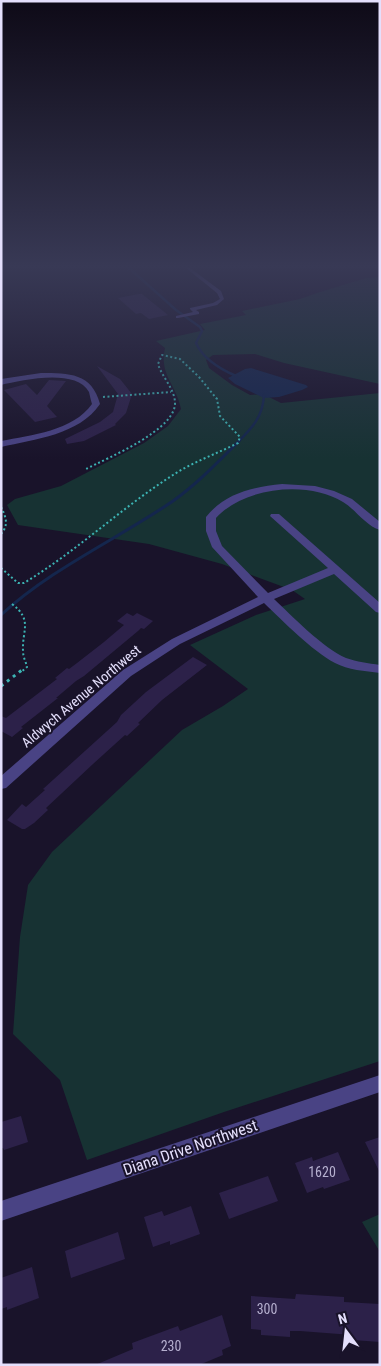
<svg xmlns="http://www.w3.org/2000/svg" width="381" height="1366" font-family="'Roboto Condensed',sans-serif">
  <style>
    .green { fill: #173233 }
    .water { fill: #14264d }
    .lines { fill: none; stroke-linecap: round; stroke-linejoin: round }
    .stream-far1 { stroke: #14264d; stroke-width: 2.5 }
    .stream { stroke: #14264d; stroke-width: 3 }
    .building { fill: #2c2149 }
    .path-far1 { stroke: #3cb3b3; stroke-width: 2; stroke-dasharray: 2 2.5; stroke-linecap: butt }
    .path { stroke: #3cb3b3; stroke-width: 3; stroke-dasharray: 3 4.5; stroke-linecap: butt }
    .service { fill: #494384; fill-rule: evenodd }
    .minor { fill: #494384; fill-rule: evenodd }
    .labels { text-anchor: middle; stroke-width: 4; stroke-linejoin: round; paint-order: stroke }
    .street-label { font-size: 14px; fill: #e4dffc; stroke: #19132a }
    .near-number-label { font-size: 14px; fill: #b6b0cf }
    .near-street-label { font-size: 16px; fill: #e4dffc; stroke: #19132a }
  </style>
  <rect width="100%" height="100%" fill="#19132a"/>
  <path class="green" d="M380,277V384L284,363L255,354L213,355L206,360L209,368L232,385L250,395L263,394L281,403L380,393V1061L224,1112L87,1160L60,1080L13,1034L20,937L28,885L52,852L182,730L223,706L248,689L190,645L256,615L305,599L292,590L222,564L149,544L18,525L7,505L15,499L61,486L144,443L168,426L181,409C176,384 159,375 165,348L156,341L205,330L200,324L246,315L242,311L300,299L317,293L366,278Z
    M380,1214V1252L362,1222Z"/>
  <path class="water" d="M251,368L306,385L308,387L302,390L279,397L264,398L235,384L228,378L245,369Z"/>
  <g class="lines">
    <path class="stream-far1" d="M129,268L176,310L200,327L202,331L196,343C203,359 220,369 236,376
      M237,443C252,428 263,417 264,395"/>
    <path class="stream" d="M1,615C52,568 116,540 173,501C197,484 218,462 239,441"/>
  </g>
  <path class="building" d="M139,294H142L168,315L149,319L141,313L136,314L118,298Z
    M97,366L120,379L132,394L126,413L115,424L116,425L84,441L67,444L65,439L100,422L113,412L118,394Z
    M49,380L66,381L47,406L57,417L35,422L4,390L26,384L37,395Z
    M127,613L133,616L137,613L153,621L144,629L141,628L138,631L84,676L76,681L56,698H58L21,727L23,728L12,737L1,731V716L6,718L57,679L55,678L67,668L69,669L77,663L104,642L124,625L117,621Z
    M193,657L207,665L162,700L138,723L140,724L127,736L125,735L93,764L46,808L48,810L34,823L25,829H22L7,820L22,804L26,807L45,790L43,789L117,722L121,715L146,692Z
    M21,1116L28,1142L4,1150L3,1148H1V1122Z
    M380,1137V1173L365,1142Z
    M338,1152L350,1180L324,1189L323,1187L307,1193L295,1163L312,1157L313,1161Z
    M268,1176L278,1201L229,1219L219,1193Z
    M191,1206L200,1234L170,1245V1241L153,1247L144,1217L162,1211L164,1216Z
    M118,1232L125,1259L71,1278L65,1251Z
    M32,1267L39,1298L7,1310V1307L1,1309V1278Z
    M296,1294L344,1297V1302L380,1304V1342L353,1340L352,1335L300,1331H290V1337L261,1335V1330L251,1329V1296L295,1299Z
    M222,1315L231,1346L222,1350L223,1355L199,1365H95L133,1349L132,1343L178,1326L180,1331Z"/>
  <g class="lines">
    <path class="path-far1" d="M103,397L171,392
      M1,507C6,517 9,525 1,534
      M1,568L18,583H24C77,551 121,508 173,475C193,462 216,454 238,443L240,437L220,416L217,399L199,377L180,359L162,355L158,364C162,377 174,388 175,402C177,430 107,458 86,469
      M12,604C33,620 22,630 23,651C23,657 26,662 27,667L21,672"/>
    <path class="path" d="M1,686L22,670"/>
    <path class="service" d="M186,268H190L221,291L224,299L217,305L196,310L199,312V314L178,318H176V316L193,312L190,309V308L213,303L220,299L217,293Z"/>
    <path class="minor" d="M41,373C69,373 92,373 100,404C79,435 35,439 1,447V441C31,435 73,431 92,404C91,401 90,396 89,392C76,368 22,380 1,385V379Z
      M282,484L315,486L334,491L352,499L380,522V530C366,526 355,509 343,502C308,480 244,487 216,518V531L222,546L268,593L328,568L270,516L271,514H279L380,603V613L376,612L334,574L274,599C291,615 324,649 346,658C357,662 368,663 380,665V673C365,671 348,670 335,663C311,650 284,622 264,603L180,644L131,676L6,788L1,789V776L123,670L172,639L258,597L212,547L206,531V517C225,493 253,487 282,484Z
      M380,1075V1092L1,1221V1201Z"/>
  </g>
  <linearGradient id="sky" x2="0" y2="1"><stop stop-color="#0e0a17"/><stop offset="0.58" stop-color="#383955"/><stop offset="1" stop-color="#383955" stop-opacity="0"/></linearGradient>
  <rect width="381" height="459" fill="url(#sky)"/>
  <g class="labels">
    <g class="street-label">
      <text transform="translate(81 696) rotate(-40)" y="5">Aldwych Avenue Northwest</text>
    </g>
    <g class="near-number-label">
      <text x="322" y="1177">1620</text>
      <text x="267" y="1314">300</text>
      <text x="171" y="1351">230</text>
    </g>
    <g class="near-street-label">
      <text transform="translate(190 1147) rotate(-19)" y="6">Diana Drive Northwest</text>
    </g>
  </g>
  <rect width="381" height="1366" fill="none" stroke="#e4dffc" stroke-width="5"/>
  <g transform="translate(346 1331) rotate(345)" stroke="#19132a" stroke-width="4" paint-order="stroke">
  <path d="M0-4L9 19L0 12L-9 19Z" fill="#e4dffc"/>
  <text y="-8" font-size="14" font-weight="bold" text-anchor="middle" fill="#e4dffc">N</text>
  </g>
</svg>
